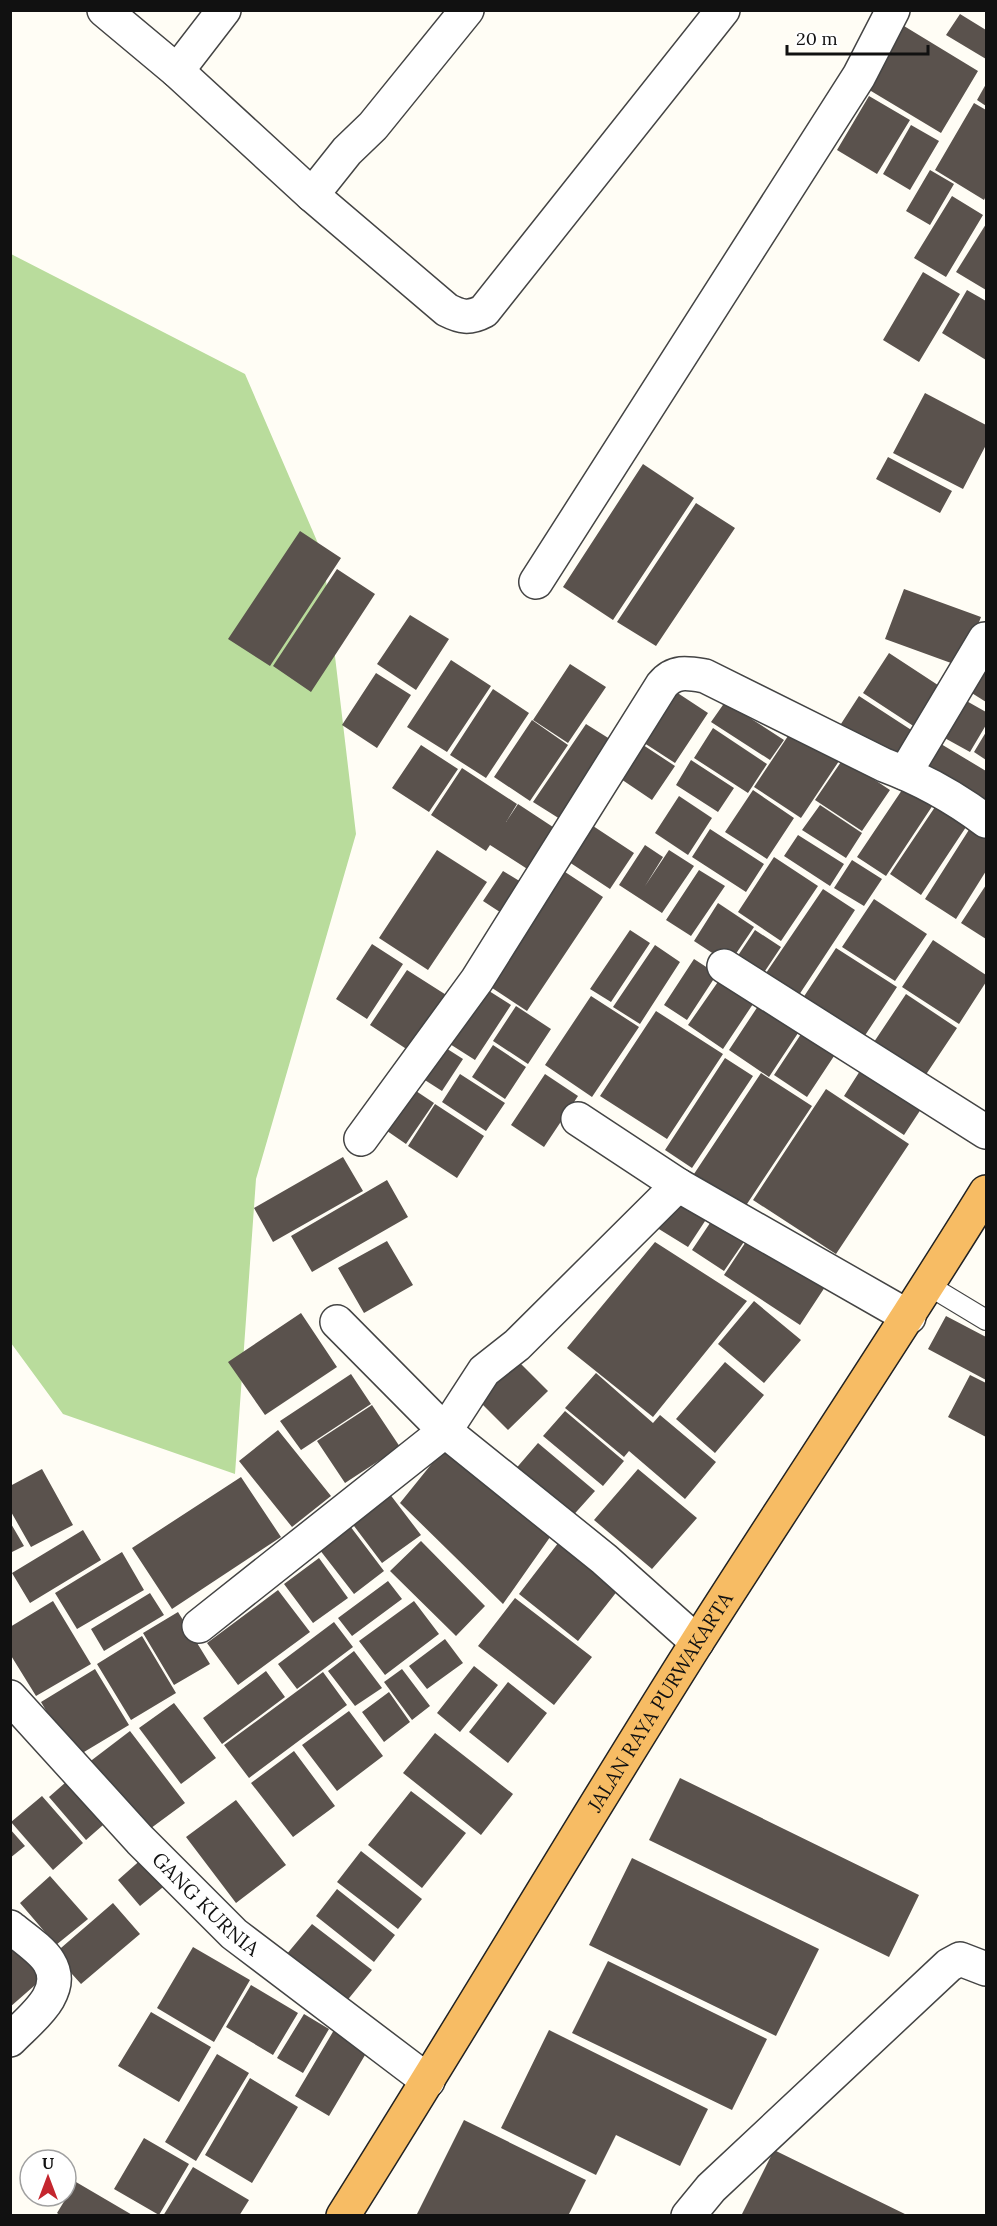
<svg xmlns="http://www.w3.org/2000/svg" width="997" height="2226" font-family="Lora,serif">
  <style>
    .forest { fill: #b9dc9c }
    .building { fill: #5a524d }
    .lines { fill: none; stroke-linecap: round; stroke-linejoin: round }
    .service-casing { stroke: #444; stroke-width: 22 }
    .minor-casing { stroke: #444; stroke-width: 36 }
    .trunk-casing { stroke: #222; stroke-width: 36 }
    .service { stroke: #fff; stroke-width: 20 }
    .minor { stroke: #fff; stroke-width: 33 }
    .trunk { stroke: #f7bc64; stroke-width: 33 }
    .labels { text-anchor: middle; stroke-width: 6; stroke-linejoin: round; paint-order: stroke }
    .street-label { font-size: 20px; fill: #111; stroke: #fff }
  </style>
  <rect width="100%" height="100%" fill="#fffdf5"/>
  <path class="forest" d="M11,254L245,374L323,555L356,834L256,1179L235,1474L63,1414L11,1343Z"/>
  <path class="building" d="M960,14L986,30V59L946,35Z
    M904,26L978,71L941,133L866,88Z
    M986,84V106L977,100Z
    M869,96L910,120L877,174L837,150Z
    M974,103L986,110V196L984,200L935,170Z
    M911,125L939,141L910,190L883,174Z
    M930,170L954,184L930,225L906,211Z
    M952,196L983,215L946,277L914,258Z
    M986,224V290L956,272Z
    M923,272L960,294L919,362L883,340Z
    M967,290L986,301V360L942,333Z
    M925,393L986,425V445L963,489L893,453Z
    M888,457L952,491L940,513L876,479Z
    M643,464L694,498L613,620L563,587Z
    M696,503L735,528L656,646L617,622Z
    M300,531L341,558L270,666L228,639Z
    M337,569L375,594L311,692L273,666Z
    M904,589L981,617L962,667L885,639Z
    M410,615L449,639L416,690L377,664Z
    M889,653L947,691L921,731L863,693Z
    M986,657V702L967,690Z
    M451,660L491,686L447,752L407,727Z
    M570,664L606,687L568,743L533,720Z
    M376,673L411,695L377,748L342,725Z
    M670,688L708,713L675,763L638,739Z
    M493,689L529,713L486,778L450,755Z
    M859,696L919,735L898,766L839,727Z
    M963,699L986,712V725L970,752L941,736Z
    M725,702L784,740L770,760L711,722Z
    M532,720L568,745L530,801L494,777Z
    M586,724L613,741L560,819L533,802Z
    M794,727L841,758L801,818L754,787Z
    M713,728L767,764L748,793L694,758Z
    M986,732V760L974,752Z
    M637,741L675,766L652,800L615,775Z
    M936,741L986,771V808L920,768Z
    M421,745L458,769L429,812L392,788Z
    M843,759L890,790L862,831L815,800Z
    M691,760L734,788L718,812L676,785Z
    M462,768L517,804L506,822L518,804L559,831L532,872L490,845L486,851L431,815Z
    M904,787L933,805L886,876L857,857Z
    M753,790L794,818L767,859L725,832Z
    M679,796L712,818L688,855L655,833Z
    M820,805L862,833L846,858L802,830Z
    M935,807L966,827L921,895L890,874Z
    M587,822L634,853L610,889L563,858Z
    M972,825L986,835V871L956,919L925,899Z
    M710,829L764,864L746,892L692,857Z
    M798,835L844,864L830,886L784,856Z
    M645,845L663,857L645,886L669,850L694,866L662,913L619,885Z
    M437,850L487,882L428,970L379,938Z
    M774,857L818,886L781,941L738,912Z
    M852,860L882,879L864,906L834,888Z
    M556,866L603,897L527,1011L480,980Z
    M699,870L725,886L691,936L666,920Z
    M503,871L526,885L506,916L483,901Z
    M986,885V939L961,923Z
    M823,889L855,910L797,998L764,976Z
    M874,899L927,934L895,981L842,947Z
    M718,903L754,927L729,964L694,941Z
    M630,930L650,943L611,1002L590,989Z
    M755,930L781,947L759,980L733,963Z
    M933,940L986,975V982L959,1024L902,987Z
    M372,944L403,964L367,1019L336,999Z
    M655,945L680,962L640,1024L613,1007Z
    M836,948L897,987L860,1043L799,1004Z
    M694,959L717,974L687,1020L664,1005Z
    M407,970L451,998L414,1054L370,1025Z
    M722,976L757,998L723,1049L688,1025Z
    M478,984L511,1005L475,1060L442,1039Z
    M906,994L957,1028L921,1082L870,1048Z
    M591,996L639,1027L592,1097L545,1065Z
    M764,997L804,1024L769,1077L729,1050Z
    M516,1006L551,1029L528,1064L493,1041Z
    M656,1011L723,1054L667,1139L600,1096Z
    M807,1025L840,1047L807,1097L774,1075Z
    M438,1043L463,1059L442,1091L417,1075Z
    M493,1045L526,1067L505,1099L472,1077Z
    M725,1058L753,1076L692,1168L665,1150Z
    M865,1063L925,1103L904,1135L844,1096Z
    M761,1073L812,1106L743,1210L692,1177Z
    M460,1074L505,1103L486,1131L442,1102Z
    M545,1074L578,1096L544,1147L511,1125Z
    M404,1083L434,1103L406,1144L377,1124Z
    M826,1089L909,1144L836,1254L753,1200Z
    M435,1104L484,1136L457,1178L408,1146Z
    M343,1157L363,1191L273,1242L254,1208Z
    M387,1180L408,1217L312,1272L291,1236Z
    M676,1193L709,1215L688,1247L654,1226Z
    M718,1211L750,1233L724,1271L692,1250Z
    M751,1234L825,1287L800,1325L724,1275Z
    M387,1241L413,1285L364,1313L338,1268Z
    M655,1242L747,1301L653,1417L567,1348Z
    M754,1301L801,1340L764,1383L718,1344Z
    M301,1313L337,1367L265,1415L228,1362Z
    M946,1316L986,1337V1380L928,1349Z
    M515,1358L548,1391L508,1430L475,1397Z
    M725,1362L764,1395L715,1453L676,1419Z
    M596,1373L653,1423L660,1415L716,1462L685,1499L629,1451L624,1457L565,1408Z
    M351,1374L371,1404L301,1450L280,1421Z
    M970,1375L986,1383V1437L948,1417Z
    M372,1405L400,1447L345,1483L317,1441Z
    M565,1411L624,1461L603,1486L543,1436Z
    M278,1430L331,1496L292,1527L239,1461Z
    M538,1443L595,1491L569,1520L513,1472Z
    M446,1446L555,1530L503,1604L400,1503Z
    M42,1469L73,1525L31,1547L10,1510V1486Z
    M638,1469L697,1518L652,1569L594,1520Z
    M241,1477L281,1537L172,1609L132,1548Z
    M389,1493L421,1535L382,1563L351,1522Z
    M10,1522L24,1546L10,1553Z
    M347,1522L384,1571L354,1594L316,1545Z
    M83,1530L101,1560L30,1603L12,1573Z
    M562,1538L622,1585L578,1641L519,1594Z
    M421,1541L485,1606L456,1636L390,1571Z
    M122,1552L144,1590L77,1629L55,1593Z
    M319,1558L348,1598L313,1623L284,1584Z
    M388,1581L402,1599L352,1636L338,1618Z
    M278,1590L310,1632L238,1685L207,1643Z
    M150,1593L164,1615L104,1651L91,1629Z
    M515,1598L592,1657L554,1705L478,1646Z
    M53,1601L91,1664L36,1696L10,1654V1627Z
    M414,1601L439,1634L385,1675L359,1641Z
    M178,1612L210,1664L174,1685L143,1633Z
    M334,1622L353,1647L297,1689L278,1664Z
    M142,1636L176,1693L131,1720L97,1664Z
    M445,1639L463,1663L427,1689L409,1666Z
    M354,1651L382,1688L355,1706L328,1671Z
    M474,1666L498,1685L460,1732L437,1713Z
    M95,1669L129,1725L74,1758L41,1702Z
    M402,1669L430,1706L412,1720L384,1682Z
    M266,1671L285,1697L222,1744L203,1718Z
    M323,1672L347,1705L249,1778L224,1745Z
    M508,1682L547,1713L508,1763L469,1732Z
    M389,1692L410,1722L384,1742L362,1712Z
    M174,1703L216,1758L181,1784L139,1728Z
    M349,1711L383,1756L337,1791L302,1745Z
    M130,1731L185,1803L143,1834L88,1763Z
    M435,1733L513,1794L481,1835L403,1773Z
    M294,1751L335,1806L293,1837L251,1783Z
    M74,1775L111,1818L86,1840L49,1797Z
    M680,1778L919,1895L889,1957L649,1840Z
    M411,1791L466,1833L422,1888L368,1845Z
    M42,1796L83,1843L53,1870L11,1822Z
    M236,1800L286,1865L236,1903L186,1837Z
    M10,1829L25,1846L10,1858Z
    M361,1851L422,1899L398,1929L337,1882Z
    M144,1857L168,1883L140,1906L118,1880Z
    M632,1858L819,1949L776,2036L589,1945Z
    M50,1876L88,1919L56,1945L20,1903Z
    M337,1889L395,1935L374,1962L316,1916Z
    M113,1903L140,1934L81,1984L54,1954Z
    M312,1924L372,1970L341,2008L281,1961Z
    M10,1942L42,1979L10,2007Z
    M193,1947L250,1980L214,2042L157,2008Z
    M608,1961L767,2039L732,2110L572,2033Z
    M251,1985L298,2013L273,2055L226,2027Z
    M151,2012L211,2047L179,2102L118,2066Z
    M304,2014L329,2029L303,2073L277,2058Z
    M334,2030L368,2050L329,2116L295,2096Z
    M549,2030L708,2109L680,2166L616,2135L596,2175L501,2128Z
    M217,2054L249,2073L196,2161L165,2142Z
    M250,2078L298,2107L252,2183L205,2155Z
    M464,2120L586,2180L568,2216H416Z
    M144,2138L189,2164L159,2215L114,2189Z
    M774,2150L909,2216H741Z
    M193,2167L249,2200L239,2216H163Z
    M76,2182L134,2216H61L57,2213Z"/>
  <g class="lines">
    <g class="service-casing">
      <path id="service" d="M928,1285L986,1320"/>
    </g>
    <g class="minor-casing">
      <g id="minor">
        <path d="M104,10L177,71L312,195L347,151L373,126L467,10"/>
        <path d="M177,71L224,10"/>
        <path d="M312,195L447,310C461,317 469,319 484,311L723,10"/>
        <path d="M536,582L859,76L893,10"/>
        <path d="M905,773L985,639"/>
        <path d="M724,966L986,1132"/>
        <path d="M578,1119L678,1185L909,1317"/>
        <path d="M361,1139L477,980L662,685C674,670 688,673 705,676L884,765C922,779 954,797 986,821"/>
        <path d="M337,1322L445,1431L604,1559L697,1642"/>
        <path d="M199,1626L445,1431L484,1371L517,1345L678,1185"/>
        <path id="s1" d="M10,1697L140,1840L234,1934L428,2081"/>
        <path d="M10,1927C21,1936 42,1950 49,1962C68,1993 29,2020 10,2040"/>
        <path d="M688,2216L711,2188L949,1965L960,1959L986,1969"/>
      </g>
    </g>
    <g class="trunk-casing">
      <g id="trunk">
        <path id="s2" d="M343,2216C463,2026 577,1832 697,1642C793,1491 892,1344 986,1192"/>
      </g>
    </g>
    <use href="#service" class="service"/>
    <use href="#minor" class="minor"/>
    <use href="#trunk" class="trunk"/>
  </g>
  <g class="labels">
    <g class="street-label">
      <text dy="7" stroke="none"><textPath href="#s2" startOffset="604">JALAN RAYA PURWAKARTA</textPath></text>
      <text dy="7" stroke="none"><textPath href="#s1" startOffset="285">GANG KURNIA</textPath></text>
    </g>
  </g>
  <rect width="997" height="2226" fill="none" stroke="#111111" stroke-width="24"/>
  <g transform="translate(48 2178)"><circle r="28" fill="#ffffff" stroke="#a0a0a0" stroke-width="1.5"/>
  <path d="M0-4.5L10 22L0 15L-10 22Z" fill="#c4262e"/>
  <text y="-9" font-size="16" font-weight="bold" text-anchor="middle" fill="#111111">U</text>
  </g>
  <path d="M787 45v9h141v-9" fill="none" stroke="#111111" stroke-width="3"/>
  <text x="796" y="45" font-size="18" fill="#111111" stroke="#ffffff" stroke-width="4.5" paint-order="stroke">20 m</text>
</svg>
